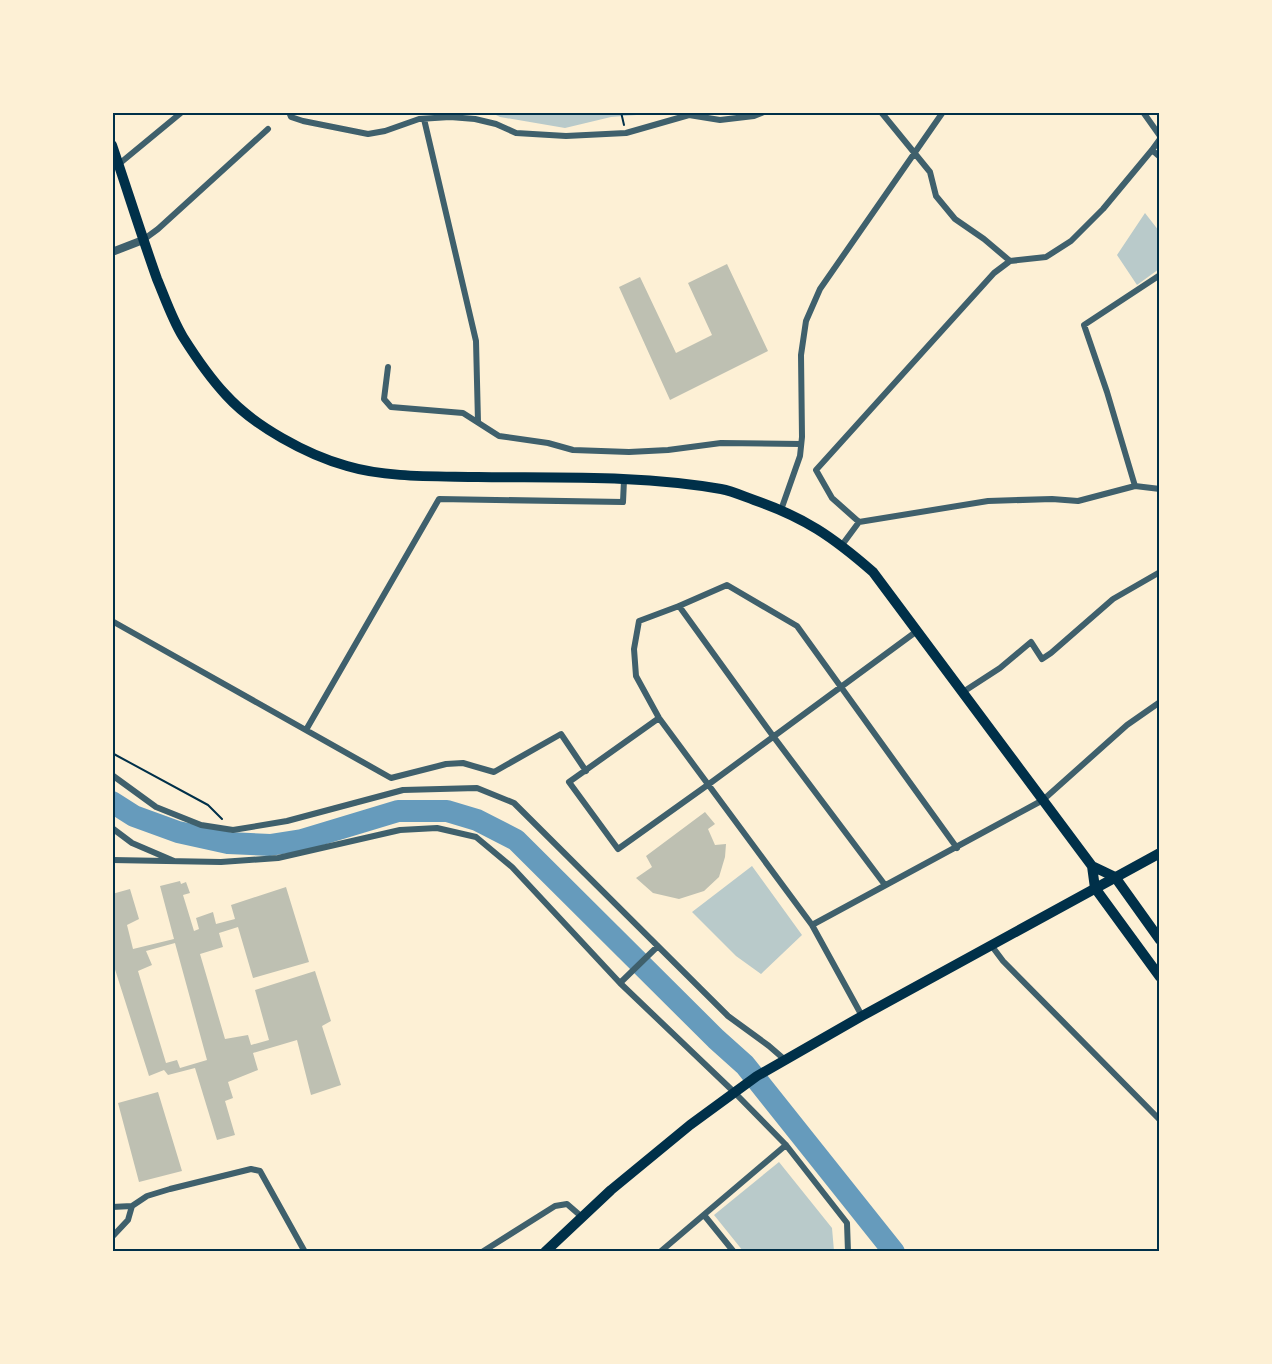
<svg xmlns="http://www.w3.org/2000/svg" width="1272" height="1364" font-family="'Zilla Slab',serif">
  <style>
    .green { fill: #b9caca }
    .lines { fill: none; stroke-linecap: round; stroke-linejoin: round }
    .river { stroke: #669bbc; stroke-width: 22 }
    .building { fill: #bec0b2; fill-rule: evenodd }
    .path { stroke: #003049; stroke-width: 2 }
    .minor { stroke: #3f606c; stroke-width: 6 }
    .tertiary { stroke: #3f606c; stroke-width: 8 }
    .primary { stroke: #003049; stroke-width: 10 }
    .trunk { stroke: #003049; stroke-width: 10 }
    .neatline { fill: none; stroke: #003049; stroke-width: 2 }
  </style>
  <rect width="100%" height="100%" fill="#fdf0d5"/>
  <path class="green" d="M492,113H662L611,117L565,128L500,117Z
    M1145,213L1159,231V269L1137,285L1117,255Z
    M752,866L802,935L761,974L736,956L692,912Z
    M779,1162L832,1228L834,1251H743L714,1215Z"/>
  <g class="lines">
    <path class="river" d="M112,802L134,816L178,832L228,843L270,845L302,840L398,811H447L477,820L516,840L716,1039L745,1065L894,1252"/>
  </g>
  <path class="building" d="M727,264L768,351L670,400L619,287L640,277L676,353L712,335L688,283Z
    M705,812L715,824L708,829L715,845L726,844L725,857L719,877L704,891L679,899L653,893L636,878L652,867L646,856Z
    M180,881L181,884L186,882L190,893L183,895L194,931L199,929L196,918L213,912L216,924L235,919L231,905L286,887L309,962L253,978L238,927L219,933L223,947L200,954L225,1039L248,1035L251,1045L269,1040L255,990L315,971L331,1021L322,1026L341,1085L311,1095L297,1040L253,1053L258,1070L228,1082L233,1098L225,1101L235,1135L217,1140L195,1068L168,1075L164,1070L149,1076L112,960V894L130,889L139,919L127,925L133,949L174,939L160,886ZM175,943L207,1060L180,1068L177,1060L166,1063L138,971L152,965L146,951Z
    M158,1092L182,1171L139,1182L118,1103Z"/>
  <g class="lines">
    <path class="path" d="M621,112L624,125
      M112,753L208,805L222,819"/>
    <path class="minor" d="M289,112L291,117L303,121L368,134L385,131L419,119L450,117L475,119L496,124L516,133L566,136L626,133L689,115L720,120L754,116L764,112
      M881,112L930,172L936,196L955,219L984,239L1010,261
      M1143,112L1160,136
      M424,119L476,341L478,422
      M1152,150L1160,157
      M119,164L182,112
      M143,240L158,229L268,129
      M388,367L384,399L391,407L463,413L499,436L548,443L573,450L629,452L668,450L721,443L801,444
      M1135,486L1107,392L1084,325L1160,275
      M781,510L800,456L802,437L801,355L806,321L820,289L943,112
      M859,522L832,498L816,470L994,273L1010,261L1046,257L1071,241L1103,209L1152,150L1160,139
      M842,545L859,522L988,501L1052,499L1078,501L1135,486L1160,489
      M679,606L773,736L885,885
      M112,621L391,778L446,764L463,763L494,772L561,734L586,771
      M963,692L1000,668L1031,642L1042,659L1051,653L1113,599L1160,572
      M659,718L569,782L618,849L709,784L917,631
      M306,730L439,499L623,502L624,480
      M112,775L156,807L201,825L233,830L287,821L403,790L477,788L514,803L728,1016L769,1046L784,1059
      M112,828L132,843L174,861
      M112,860L221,862L278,858L400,830L437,828L476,837L512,867L620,983L734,1092L786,1145L847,1223L848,1252
      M812,925L1043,800L1127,725L1160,702
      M991,945L1003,961L1160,1120
      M620,983L658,946
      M862,1016L812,925L659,718L636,676L634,649L639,621L679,606L727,585L797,626L957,848
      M112,1207L132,1206L147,1196L170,1189L251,1169L260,1171L305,1252
      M704,1215L734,1252
      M112,1237L128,1220L132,1206
      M482,1252L555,1206L567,1204L582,1217
      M660,1252L786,1145"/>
    <path class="tertiary" d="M112,252L143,240"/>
    <path class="primary" d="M112,145C127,189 141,234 157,279C165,298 172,319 183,337C195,356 210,378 226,395C254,426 307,455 347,466C387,478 437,476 478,477C559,478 641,475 721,489C732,491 743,496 754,500C804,517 833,537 873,572L1092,866L1095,888L1160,977
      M1092,866L1115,877L1160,940"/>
    <path class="trunk" d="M545,1252L611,1190L690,1125L757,1076L862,1016L1160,853"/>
  </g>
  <rect width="1272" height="1364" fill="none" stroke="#fdf0d5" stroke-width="228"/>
  <rect x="114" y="114" width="1044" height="1136" class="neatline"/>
</svg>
